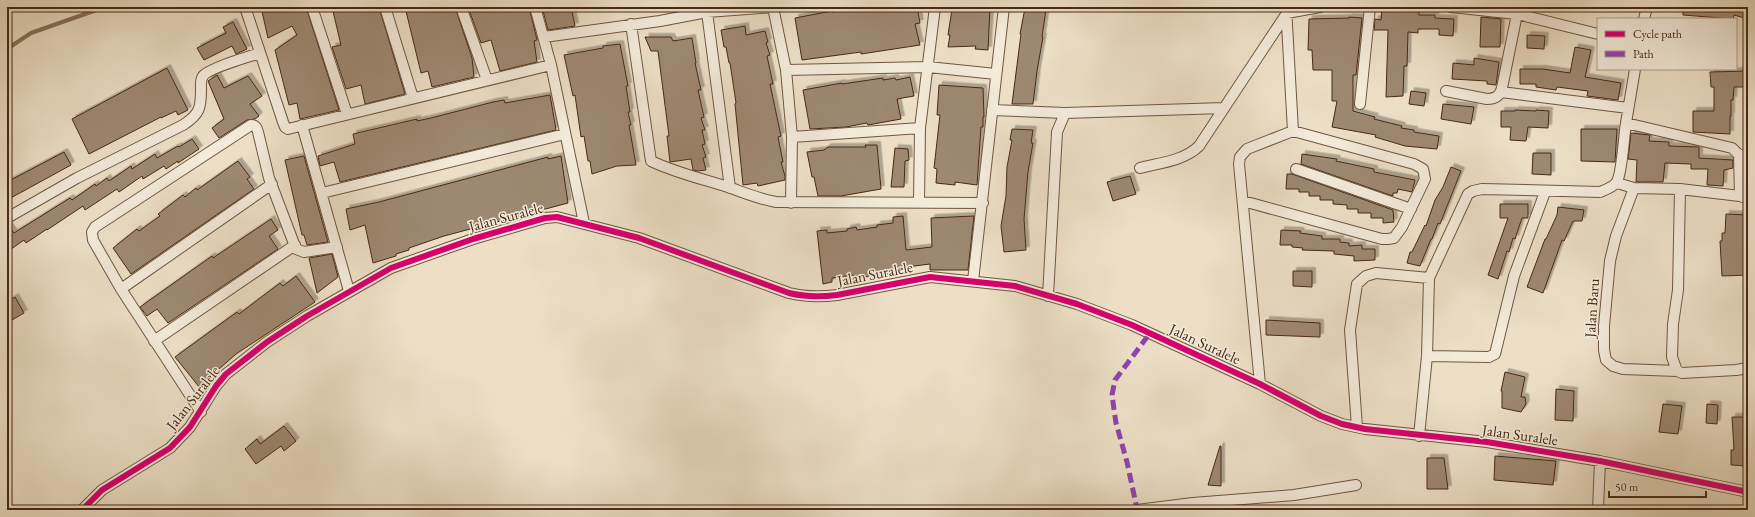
<svg xmlns="http://www.w3.org/2000/svg" width="1755" height="517" font-family="'EB Garamond',serif">
  <style>
    .lines { fill: none; stroke-linecap: round; stroke-linejoin: round }
    .stream { stroke: #88715a; stroke-width: 4 }
    .building { fill: #9d8871; stroke: #472914; filter: url(#shadow) }
    .lane-casing { stroke: #705640; stroke-width: 6 }
    .street-casing { stroke: #705640; stroke-width: 12 }
    .lane { stroke: #f3eada; stroke-width: 5 }
    .street { stroke: #f3eada; stroke-width: 10 }
    .quiet { stroke: #8e44ad; stroke-width: 5; stroke-dasharray: 10 5; stroke-linecap: butt }
    .cycleway-casing { stroke: #f3eada; stroke-width: 8 }
    .cycleway { stroke: #d6006c; stroke-width: 6 }
    .labels { text-anchor: middle; stroke-width: 3; stroke-linejoin: round; paint-order: stroke }
    .street-label { font-size: 15px; fill: #472914; stroke: #f3eada }
  </style>
  <defs>
    <filter id="shadow"><feDropShadow dx="3.5" dy="-3.5" stdDeviation="0" flood-color="#0004"/></filter>
  </defs>
  <rect width="100%" height="100%" fill="#ecdfc6"/>
  <filter id="stains"><feTurbulence type="fractalNoise" baseFrequency=".005" numOctaves="4"/><feColorMatrix values="0 0 0 0 .2 0 0 0 0 .09 0 0 0 0 .02 0 0 0 .5 -.17"/></filter>
  <radialGradient id="worn" r=".72"><stop offset=".6" stop-color="#630" stop-opacity="0"/><stop offset="1" stop-color="#630" stop-opacity=".3"/></radialGradient>
  <g class="lines">
    <path class="stream" d="M7,49L31,33L105,7"/>
  </g>
  <path class="building" d="M261,7H306L339,110L300,119L297,103L289,105L275,50L297,35L292,26L268,38Z
    M332,7H379L405,94L365,104L361,85L346,89L332,47L341,45Z
    M405,7H455L472,58L474,77L432,87L428,71L421,73Z
    M468,7H529L537,40L534,41L537,62L500,71L491,40L481,43Z
    M542,7H571L575,26L548,30Z
    M883,7H917L920,23L915,24L920,45L861,54V52L802,60L795,18L832,11V12L858,8V10Z
    M979,7H990L988,50L975,49L976,46L948,47L950,35H948L952,9L979,10Z
    M1683,7H1748V19L1734,15L1733,19L1683,15Z
    M1025,8L1046,9L1042,37H1043L1037,71L1033,104H1012L1021,34H1020Z
    M1382,8L1419,11V15H1435V18L1454,19L1453,36L1439,35V29H1418V33L1408,32L1407,66H1404L1403,96L1386,97L1388,30H1374L1375,19L1381,20Z
    M1349,17L1362,18L1356,75H1353V111L1375,117L1374,119L1402,126L1401,128L1414,130V132L1439,136L1437,149L1405,146L1375,137L1376,135L1332,127L1337,101H1332V70H1313L1312,50H1308L1309,19L1349,18Z
    M1481,17L1501,19L1500,47H1480Z
    M233,22L247,49L236,54L232,46L204,60L197,48L226,33L223,27Z
    M745,26L746,35L765,31L768,42L766,43L770,55L767,56L773,84H770L781,136L778,137L783,162H781L785,176V180L758,186L757,183L743,185L735,104L736,103L730,63H729L726,47H724L721,30Z
    M1527,35L1545,36L1544,49L1527,48Z
    M645,37H671L673,41L692,38L696,63H695L701,90H698L704,117L701,118L705,130H702L705,144L702,145L706,157L703,158L706,170L698,171L693,170L691,159L670,162L667,136H669L658,51H651Z
    M620,44L628,86H626L630,112H628L631,125H629L636,165L617,166L592,174L590,161H588L584,136L581,137L575,95L573,96L564,55L603,48V46Z
    M1575,47L1591,50L1585,77L1621,83L1618,100L1587,96L1588,91L1557,87L1556,90L1536,87V84H1520V69H1543L1570,73Z
    M1474,58L1499,62L1496,85L1487,84V81L1452,79L1453,63L1474,65Z
    M167,68L188,110L178,115L176,111L161,118V117L89,154L72,119Z
    M1748,71V87H1734L1733,100H1731V116H1730V134L1693,132V111H1714V87H1711L1710,72Z
    M217,75L224,88L248,76L262,96L250,104L259,116L255,119L247,120L219,138L212,128L224,119L208,81Z
    M910,77L914,96L897,99L901,119L868,125L867,123L846,127L810,129L803,90L842,83V84L883,78V80L895,78L896,80Z
    M939,85L983,88L984,117H983V127H981L977,185L955,182V185L936,183L937,169L934,168L940,115H937Z
    M1411,91L1426,93L1424,106L1409,104Z
    M550,95L556,130L340,182L334,162L320,166L318,156L355,144L353,134L417,119V121L431,118L493,102L504,100L505,103Z
    M1443,104L1474,107L1471,124L1441,119Z
    M1515,110L1536,111V110L1549,111L1548,128L1528,127L1526,141L1510,140L1511,127H1501V111H1515Z
    M1012,129L1033,130L1031,143H1033L1028,172L1024,219L1026,250L1004,252L1001,226L1006,196L1007,167L1012,140H1010Z
    M1581,129H1617L1615,162L1581,161Z
    M1631,133L1650,135L1649,141L1669,142V146L1699,147V158L1733,160V168L1724,170L1723,186L1707,185L1708,169H1691V164L1665,163L1663,182H1636L1637,160L1628,159Z
    M192,139L199,149L178,163V161L166,169L164,166L143,179L142,176L119,192L117,189L85,210L83,206L47,230V229L26,243L24,240L7,252V224L14,233L70,198L72,200L95,184L96,186L107,178L109,181L131,166L132,169L155,154L157,158L178,146L179,147Z
    M865,145H877L881,189L841,196H818L814,177H812L807,152L824,150L828,147H866Z
    M895,148L908,149L909,160L905,161L904,187H891Z
    M64,152L71,165L7,200V182Z
    M1533,153H1551V175L1532,174Z
    M1302,154L1337,159L1336,161L1374,169V172L1415,180L1412,192L1398,189L1397,193H1393V196L1301,164Z
    M304,156L328,242L307,245L304,235H302L285,160Z
    M561,156L568,203L444,236L409,248V250L396,254V256L373,263L365,225L350,230L346,209L379,202L548,157V159Z
    M238,161L250,177L247,179L254,189L131,274L113,248L137,229L139,231L160,216L158,214L183,195L185,197L196,188L197,190Z
    M1451,167L1461,171L1440,224L1438,223L1432,239H1431L1420,266L1407,263L1410,252H1412L1425,225L1426,226L1435,200L1443,187Z
    M1287,174H1292L1393,210L1394,222L1383,223V218H1371V213H1358V209H1347V205L1333,204V200H1320V196H1309V192H1299V189H1286Z
    M1130,176L1136,194L1113,201L1107,182Z
    M1500,204H1528V218H1522L1515,239L1513,238L1509,252L1507,251L1498,279L1488,275L1508,218H1500Z
    M1558,207L1584,210L1582,221H1573L1564,241L1562,240L1543,293L1527,287L1545,239H1546L1557,215Z
    M1726,214L1748,215V275L1722,276L1720,241H1722V233H1725Z
    M903,216L906,250L932,247L931,218L974,216L968,270H930V264L907,267V272L897,273L854,278L853,275L832,278V282L823,284L817,231L827,230V233L847,231V229L856,227L857,230L877,227V225L893,223V217Z
    M271,219L278,230L269,236L278,249L168,323L157,309L147,316L140,307L212,256L213,258Z
    M1281,230L1301,231L1300,233L1322,236V239H1340V242L1349,243V246L1362,245V249H1375V260L1354,261V256L1334,254V251L1302,250L1303,248L1292,247V245H1280Z
    M332,254L338,277L317,293L309,258Z
    M1293,271H1312V287L1293,286Z
    M296,276L315,302L236,354L210,377L212,379L200,388L175,357L237,312L239,314L280,283L283,286Z
    M15,297L24,313L7,323V302Z
    M1266,320L1320,323V337L1266,335Z
    M1505,372L1525,377L1521,397H1525L1526,404L1521,412L1502,408V391H1501Z
    M1556,389L1574,391L1573,421L1555,420Z
    M1663,404L1682,406L1678,434L1659,432Z
    M1707,404L1718,405L1717,424L1706,423Z
    M1732,417H1748V466L1731,465V450H1734Z
    M284,426L296,441L284,451L281,446L256,464L245,449L257,439L260,444Z
    M1220,446H1221V486L1208,485Z
    M1495,456L1556,461L1553,485L1494,480Z
    M1427,458H1444L1448,489H1427Z"/>
  <g class="lines">
    <g class="lane-casing">
      <path id="lane" d="M1737,152L1748,153"/>
    </g>
    <g class="street-casing">
      <path id="street" d="M245,7L283,122L285,127L288,129L551,65
        M312,7L347,114
        M385,7L413,98
        M461,7L487,80
        M535,7L551,65L584,223
        M773,7L786,70L792,137L791,203
        M1451,7L1517,14L1598,34
        M707,12L730,188
        M1644,19L1647,7
        M631,24L651,161C676,173 703,179 728,187C745,193 759,199 776,202L983,203
        M544,37L660,21L707,12L773,7
        M1635,69L1626,123L1732,148L1739,155L1740,196L1748,199
        M786,70L928,67L996,74
        M1446,91L1487,99C1495,99 1500,96 1502,88L1517,14
        M1501,92L1628,108
        M1360,104L1370,7
        M992,110L1065,113
        M302,125L349,291
        M792,137L920,128
        M1140,168C1159,163 1184,161 1199,146L1287,13L1320,7
        M1296,169L1411,209
        M1617,183L1634,188L1680,189L1740,196
        M1634,188L1616,236L1610,261L1604,326V350L1606,360L1613,366L1623,369L1677,371
        M1680,189L1678,290L1673,324L1672,357L1677,371L1682,373L1736,370L1748,368
        M322,193L565,134
        M1243,201L1382,239H1388L1394,238L1402,227L1425,179L1423,169L1414,164L1293,131
        M919,202L920,128L935,7
        M7,218L77,178L183,125C200,114 201,108 201,89C201,85 200,80 203,76C207,69 250,56 260,53
        M973,281L1004,7
        M121,289L272,184
        M1048,296L1057,132L1065,113L1224,108
        M154,341L295,245
        M1427,356L1489,357L1495,354L1514,276L1545,192
        M1260,384L1239,164L1240,157L1247,149L1293,131L1286,7
        M201,412L121,289L93,240L92,232L95,227L251,125C256,125 257,128 258,132L269,178L296,249L304,252L337,247
        M1357,427L1350,330L1357,284L1366,276L1376,273L1429,278
        M1419,436L1427,356L1429,278L1468,194L1473,191L1482,189L1600,192C1605,190 1613,187 1616,183C1622,176 1624,134 1626,123
        M82,510L102,490L170,448L190,427L216,386L226,374L267,342L307,316L391,268L473,239L545,218L557,217L639,238L789,293C805,297 820,297 837,295L930,277L1015,286L1077,304L1132,325L1260,384L1321,416L1342,424L1365,429L1487,442L1600,461L1748,492
        M1137,510L1193,503L1294,495L1356,485
        M1598,510L1600,461"/>
    </g>
    <use href="#lane" class="lane"/>
    <use href="#street" class="street"/>
    <path class="quiet" d="M1134,510L1137,509L1127,462L1116,423L1112,395L1115,380L1150,333"/>
    <g class="cycleway-casing">
      <path id="cycleway" d="M82,510L102,490L170,448L190,427L216,386L226,374L267,342L307,316L391,268L473,239L545,218L557,217L639,238L789,293C805,297 820,297 837,295L930,277L1015,286L1077,304L1132,325L1260,384L1321,416L1342,424L1365,429L1487,442L1600,461L1748,492"/>
    </g>
    <use href="#cycleway" class="cycleway"/>
  </g>
  <g class="labels">
    <g class="street-label">
      <text transform="translate(506 217) rotate(-15)" y="5">Jalan Suralele</text>
      <text transform="translate(875 274) rotate(-11)" y="5">Jalan Suralele</text>
      <text transform="translate(1592 308) rotate(-86)" y="5">Jalan Baru</text>
      <text transform="translate(1205 344) rotate(25)" y="5">Jalan Suralele</text>
      <text transform="translate(193 398) rotate(-52)" y="5">Jalan Suralele</text>
      <text transform="translate(1520 435) rotate(8)" y="5">Jalan Suralele</text>
    </g>
  </g>
  <rect width="1755" height="517" fill="none" stroke="#ecdfc6" stroke-width="24"/>
  <rect x="8" y="8" width="1739" height="501" fill="none" stroke="#472914" stroke-width="2"/>
  <rect x="12" y="12" width="1731" height="493" fill="none" stroke="#472914"/>
  <rect x="1597" y="18" width="140" height="52" fill="#f3eada" stroke="#ae9d8b"/>
  <rect x="1605" y="31" width="20" height="6" fill="#d6006c" stroke="#ae9d8b"/>
  <text x="1633" y="38" font-size="12" fill="#472914">Cycle path</text>
  <rect x="1605" y="51" width="20" height="6" fill="#8e44ad" stroke="#ae9d8b"/>
  <text x="1633" y="58" font-size="12" fill="#472914">Path</text>
  <path d="M1609 491v6h97v-6" fill="none" stroke="#472914" stroke-width="2"/>
  <text x="1615" y="491" font-size="12" fill="#472914" stroke="#f3eada" stroke-width="3" paint-order="stroke">50 m</text>
  <rect width="100%" height="100%" filter="url(#stains)"/>
  <rect width="100%" height="100%" fill="url(#worn)"/>
</svg>
